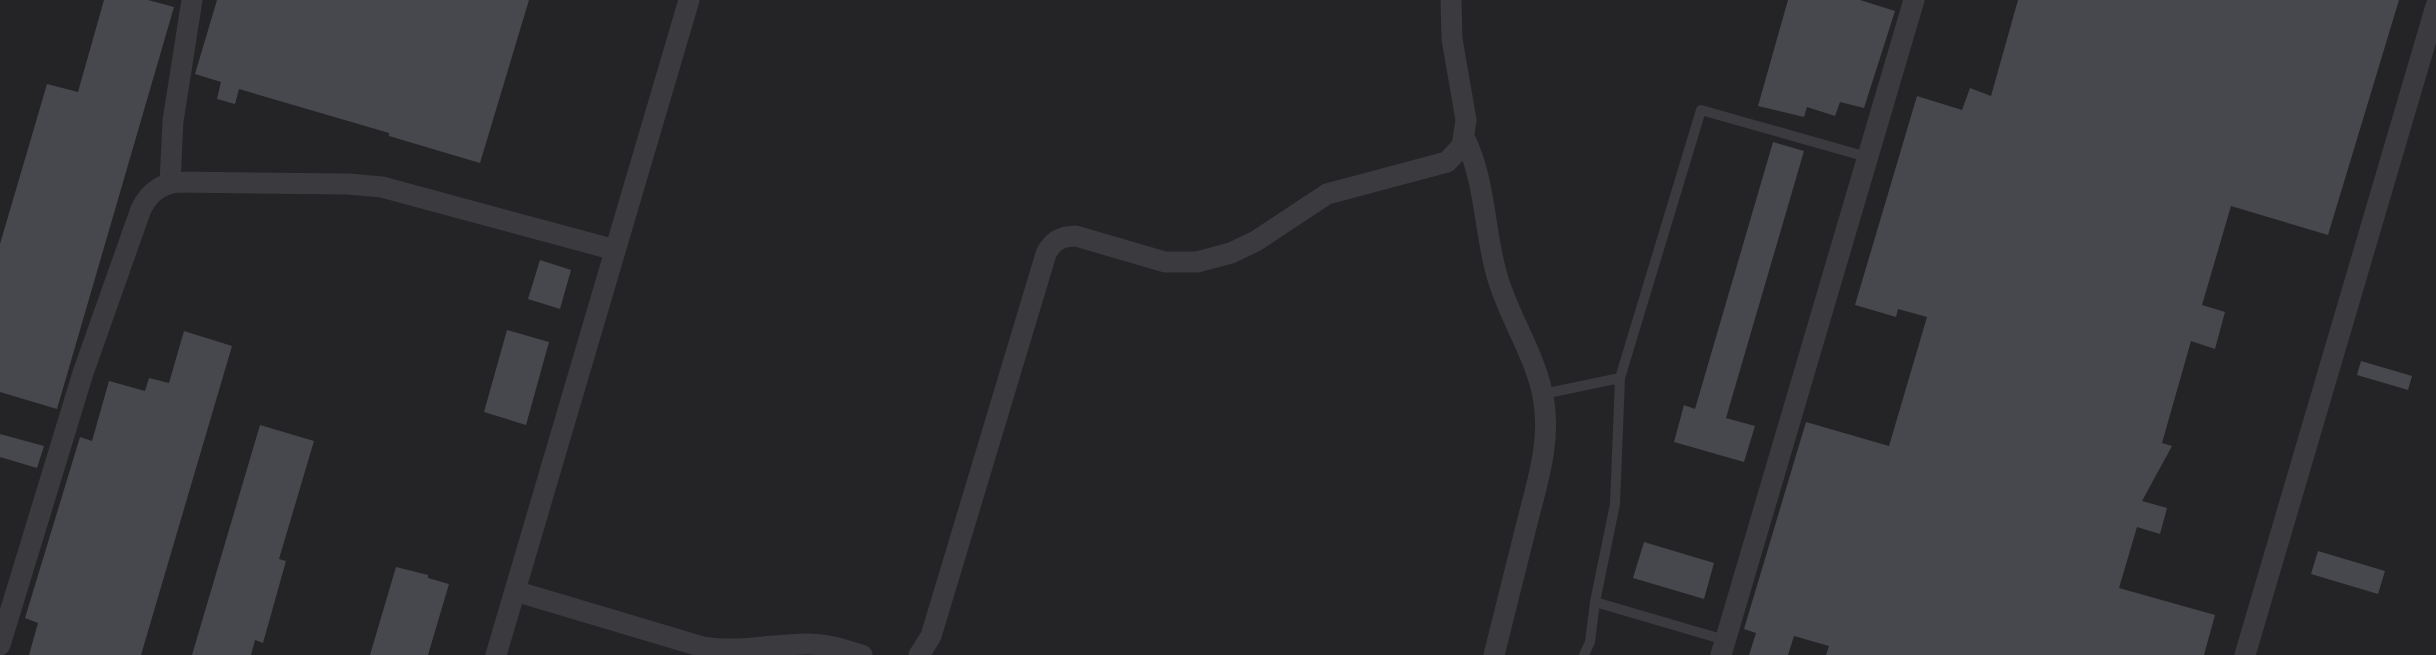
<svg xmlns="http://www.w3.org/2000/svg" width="2436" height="655" font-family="'Asap Condensed',sans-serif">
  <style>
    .built { fill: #242427 }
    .building { fill: #47484d }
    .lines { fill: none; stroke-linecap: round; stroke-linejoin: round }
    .service { stroke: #3a3a3f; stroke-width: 10 }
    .minor { stroke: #3a3a3f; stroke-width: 21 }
  </style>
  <rect width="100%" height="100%" fill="#18181a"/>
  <path class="built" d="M0,0H2436V655H0Z"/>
  <path class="building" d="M104,0H148L174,7L57,409L0,392V244L47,84L78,92Z
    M217,0H529L480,163L389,136V133L239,89L235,104L217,99L221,82L195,74Z
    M1788,0H1860L1895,11L1864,108L1840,102L1835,116L1807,107L1804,117L1758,106Z
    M2018,0H2399L2328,235L2231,206L2202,305L2225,312L2215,349L2191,341L2162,443L2172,446L2142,501L2167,508L2160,534L2137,527L2119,588L2215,615L2204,655H1826L1829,646L1794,636L1788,655H1749L1756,633L1744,629L1806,422L1889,446L1927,317L1898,309L1896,317L1855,305L1917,96L1962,110L1970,88L1991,96Z
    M1773,142L1804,151L1726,418L1755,426L1744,462L1674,442L1684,405L1695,409Z
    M540,260L571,270L560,309L528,299Z
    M507,330L549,342L526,425L484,412Z
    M184,331L232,346L141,655H29L38,623L25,618L80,437L92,441L109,381L145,391L149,378L169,383Z
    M2361,361L2412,376L2408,390L2357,375Z
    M260,425L314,441L279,559L286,561L263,643L255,640L251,655H192Z
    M0,434L44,446L37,468L0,457Z
    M1644,542L1714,563L1704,599L1633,578Z
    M2318,551L2385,571L2378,594L2311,574Z
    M396,567L428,575V578L449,584L428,655H370Z"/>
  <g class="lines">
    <path class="service" d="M1620,378L1615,504L1595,602L1725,640
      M1543,394L1620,378L1701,110L1867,157
      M1584,655L1590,642L1595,602"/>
    <path class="minor" d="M1464,137C1485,178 1484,228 1496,272C1507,315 1534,351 1543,396C1552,442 1536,486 1525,531C1515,572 1504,614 1494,655
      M170,183L173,121L192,0
      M515,591L703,647C738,653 773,644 808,644C827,644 844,650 862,655
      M0,645L83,373L141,209C149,193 160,184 178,182L348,184L382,187L615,250
      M496,655L689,0
      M919,655L931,636L1046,254C1052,241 1061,236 1076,236L1165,262H1197L1231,253L1256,241L1327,194L1447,162L1462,146L1466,120L1452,39L1451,0
      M1721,655L1914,0
      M2245,655L2436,6"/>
  </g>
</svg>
